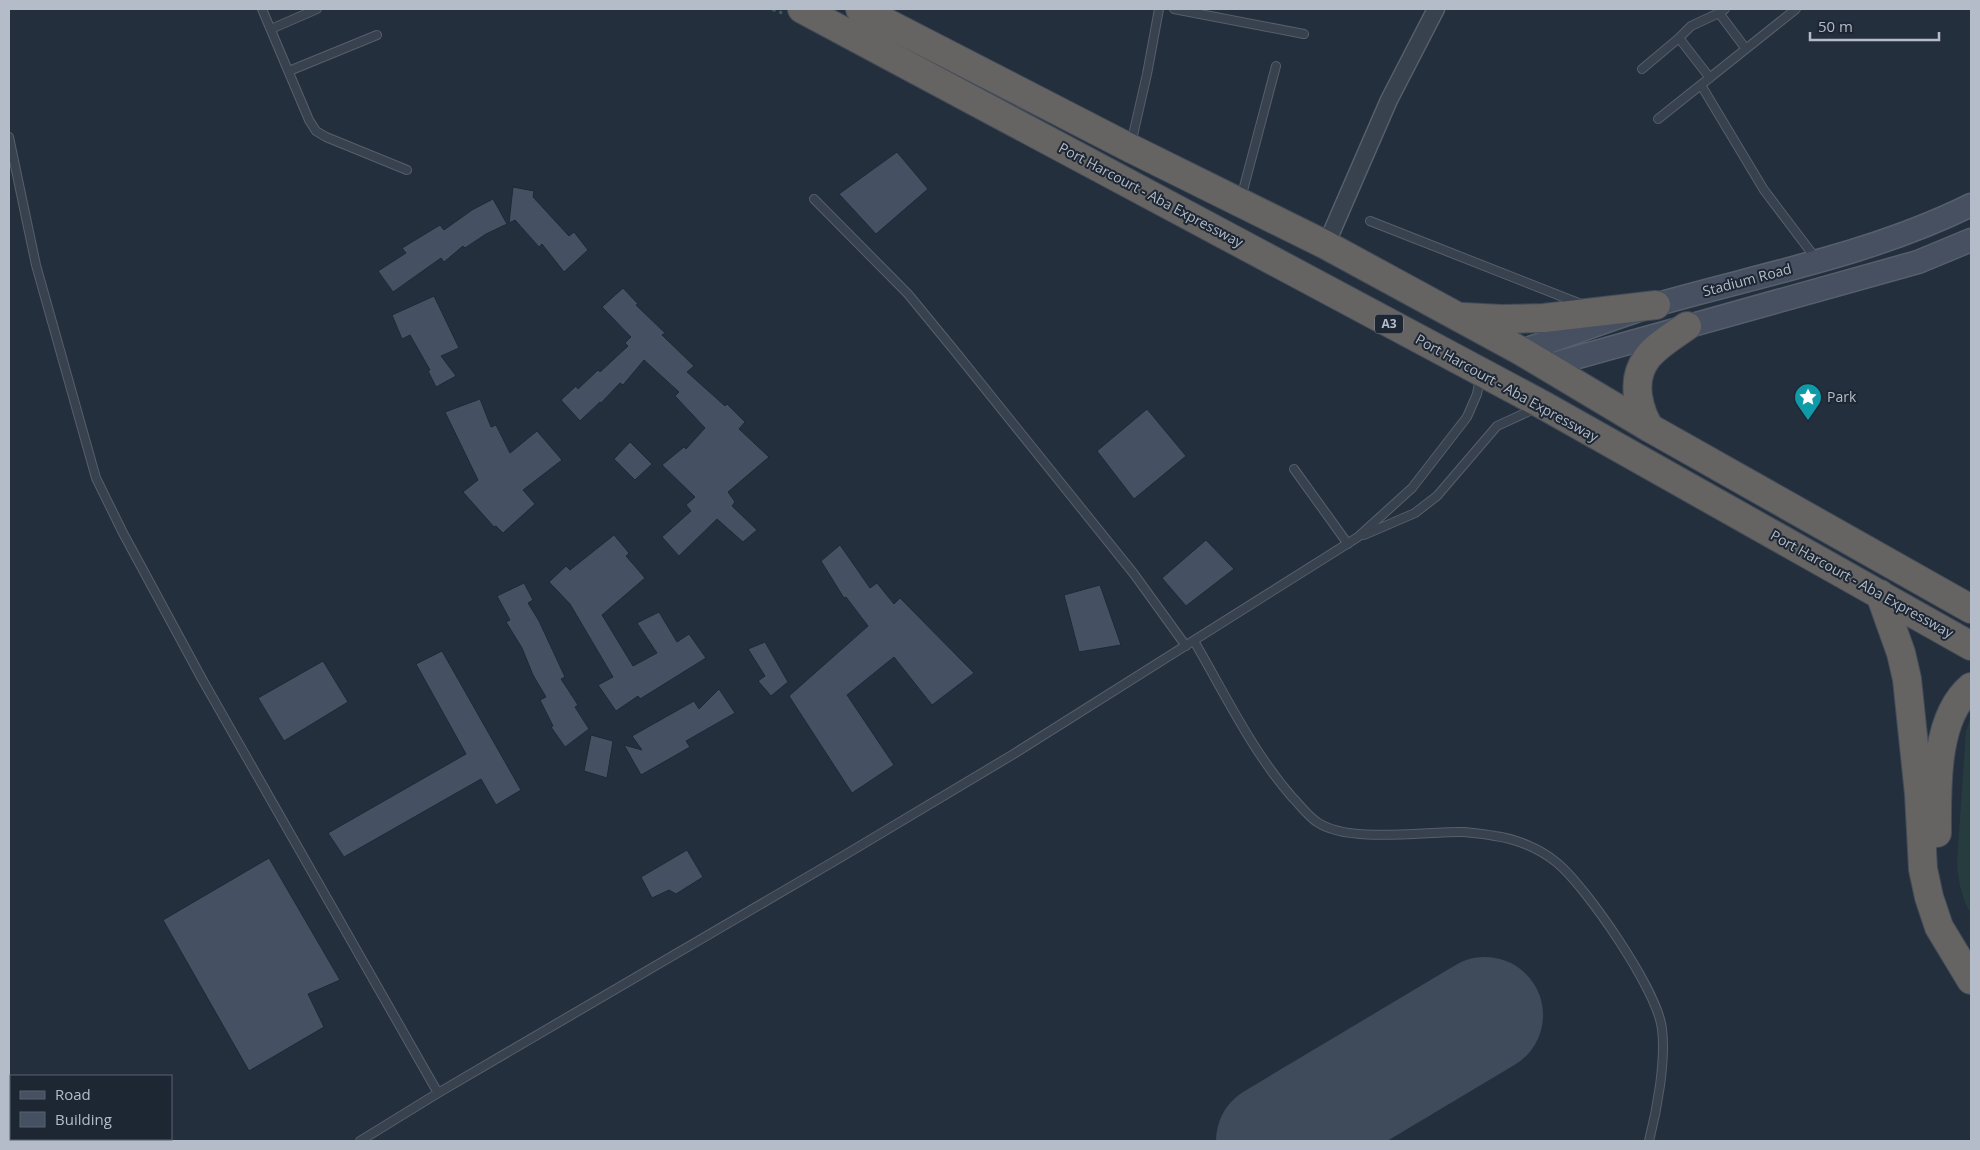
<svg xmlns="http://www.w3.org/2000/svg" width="1980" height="1150" font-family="'Open Sans',sans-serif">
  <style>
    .green { fill: #263c3f }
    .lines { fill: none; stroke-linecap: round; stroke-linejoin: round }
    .runway { stroke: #3f4a5a; stroke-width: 116 }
    .building { fill: #455162; stroke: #1f2835 }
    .service-casing { stroke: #565f6c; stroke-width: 10 }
    .minor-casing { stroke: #565f6c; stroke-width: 19 }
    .secondary-casing { stroke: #565f6c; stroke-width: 25 }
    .trunk-casing { stroke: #434c59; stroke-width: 30 }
    .path { stroke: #44595c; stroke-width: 3; stroke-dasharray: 4 4; stroke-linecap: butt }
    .service { stroke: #38414e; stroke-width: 8 }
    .minor { stroke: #38414e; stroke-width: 16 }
    .secondary { stroke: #465061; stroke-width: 22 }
    .trunk { stroke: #656462; stroke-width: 28 }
    .labels { text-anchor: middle; stroke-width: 4; stroke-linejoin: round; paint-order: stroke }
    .shield { fill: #1d2633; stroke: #878f9c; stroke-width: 1 }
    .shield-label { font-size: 12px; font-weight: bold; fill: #b4bcc9 }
    .street-label { font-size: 14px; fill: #b4bcc9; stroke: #1d2633 }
    .poi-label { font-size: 14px; fill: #b4bcc9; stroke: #1d2633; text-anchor: start }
  </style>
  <rect width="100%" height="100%" fill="#242f3e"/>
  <path class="green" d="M1971,715V914C1961,897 1958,880 1957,861L1966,732Z"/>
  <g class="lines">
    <path class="runway" d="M1274,1141L1485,1015"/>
  </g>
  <path class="building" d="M897,152L928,189L876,234L839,194Z
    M513,187L534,191L533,197L569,236L574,232L588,250L564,272L542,244L539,247L515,220L509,223Z
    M493,199L507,224L486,234L465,248L463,246L444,262L441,258L393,292L378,271L406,253L402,248L440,225L444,230L472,210Z
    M623,288L638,304L636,305L665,333L662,335L694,366L687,372L725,406L727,404L745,422L739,429L769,457L728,492L735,502L732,506L757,530L743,542L717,519L679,556L662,537L691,511L686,505L695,497L662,465L684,447L686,449L705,428L675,396L679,392L644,360L623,385L620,383L601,403L600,402L580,421L561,400L576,386L578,389L598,370L600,372L628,346L625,343L631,337L602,307Z
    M434,296L459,348L441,356L456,376L436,387L428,371L430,370L410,335L402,339L392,315Z
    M480,399L491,427L496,425L510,453L537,431L562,460L523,490L535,504L503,533L496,526L494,527L463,492L478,480L445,412Z
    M1147,409L1186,456L1134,499L1097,451Z
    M630,442L652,464L635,480L614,459Z
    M614,535L629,553L626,556L645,578L602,615L633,666L657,653L637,623L659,612L677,642L689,634L706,658L640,699L638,696L616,711L598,685L613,677L570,604L549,582L566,566L570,570Z
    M1206,540L1234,569L1186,606L1162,578Z
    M840,545L870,588L877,583L894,604L900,598L974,673L932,705L894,657L847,695L894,765L852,793L789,696L868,626L846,597L844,598L821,561Z
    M524,583L533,600L528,603L539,621L565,677L561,679L578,705L575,707L589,729L565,747L551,727L553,726L540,700L546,697L533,675L522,648L506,622L510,620L497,596Z
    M1100,585L1121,645L1079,652L1064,595Z
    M765,642L788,682L771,696L758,681L765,676L748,649Z
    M442,651L521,790L496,805L481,779L344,857L328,833L466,754L416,664Z
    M323,661L348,702L284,741L258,698Z
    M719,689L735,713L686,741L690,747L641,775L624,745L642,750L632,736L694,701L699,709Z
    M591,735L613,741L607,778L584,771Z
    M687,850L703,877L676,894L669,890L652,898L641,877Z
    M269,858L340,980L308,994L324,1027L249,1071L163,920Z"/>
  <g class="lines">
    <g class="service-casing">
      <path id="service" d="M262,9L309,120L316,131L326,137L407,170
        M1174,9L1304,34
        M1719,13L1746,49
        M271,29L317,9
        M1679,38L1691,26L1719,13L1725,9
        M1642,69L1679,38L1710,78
        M289,71L377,35
        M1701,85L1764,190L1817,260
        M1658,119L1796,9
        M9,137L36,265L96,478L123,533L202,679L438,1093
        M1131,144L1147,74L1159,9
        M1241,198L1276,66
        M814,199L908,294L954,350L1134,574L1186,646
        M1370,221L1581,304
        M1294,469L1348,544
        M1364,535L1415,513L1437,496L1497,426L1534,409
        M1194,641C1225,694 1252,751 1292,797C1300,805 1308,816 1317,822C1348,844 1427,831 1464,832C1474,833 1485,834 1495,836C1516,839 1539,848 1556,862C1586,886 1658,991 1662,1029C1666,1061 1657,1110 1649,1141
        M360,1141L438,1093L838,859L1012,755L1358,537L1412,488L1467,417L1477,394L1480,378"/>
    </g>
    <g class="minor-casing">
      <path id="minor" d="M1326,245L1389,100L1436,9"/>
    </g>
    <g class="secondary-casing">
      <path id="secondary" d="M1521,351C1567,336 1612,318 1658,304C1763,274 1872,254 1971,205
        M1546,366L1918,262L1971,240"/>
    </g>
    <g class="trunk-casing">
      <path id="trunk" d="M802,9L1543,405L1971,646
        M860,9L1130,148L1326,245L1521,351L1650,428L1971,609
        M1463,317L1502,319L1544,318L1656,305
        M1650,428C1643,418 1640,408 1638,396C1633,358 1660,345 1687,326
        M1880,594L1901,653L1907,679L1919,794L1923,869L1929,897L1939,927L1971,980
        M1937,833C1937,789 1934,718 1971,687"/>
    </g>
    <path class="path" d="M772,9L782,13"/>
    <use href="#service" class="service"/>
    <use href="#minor" class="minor"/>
    <use href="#secondary" class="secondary"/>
    <use href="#trunk" class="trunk"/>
  </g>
  <defs>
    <g id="sight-pin" transform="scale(1.4375)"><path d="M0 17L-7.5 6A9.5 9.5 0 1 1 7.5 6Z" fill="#0f9aa8" stroke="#1d2633"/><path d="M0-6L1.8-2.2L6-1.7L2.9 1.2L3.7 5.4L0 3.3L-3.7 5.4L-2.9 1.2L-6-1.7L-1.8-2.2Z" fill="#fff"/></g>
  </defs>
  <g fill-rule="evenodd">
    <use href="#sight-pin" x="1808" y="397"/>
  </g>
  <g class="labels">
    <rect class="shield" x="1375" y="314.5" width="28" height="19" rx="4"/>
    <g class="shield-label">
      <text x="1389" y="328">A3</text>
    </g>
    <g class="street-label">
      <text transform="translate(1151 195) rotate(28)" y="5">Port Harcourt - Aba Expressway</text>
      <text transform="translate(1747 280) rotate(-15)" y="5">Stadium Road</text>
      <text transform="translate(1507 388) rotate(29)" y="5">Port Harcourt - Aba Expressway</text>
      <text transform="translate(1862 584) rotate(29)" y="5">Port Harcourt - Aba Expressway</text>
    </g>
    <g class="poi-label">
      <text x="1827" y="402">Park</text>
    </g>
  </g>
  <rect width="1980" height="1150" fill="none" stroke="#b4bcc9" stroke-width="20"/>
  <rect x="10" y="1075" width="162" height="65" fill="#1d2633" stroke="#59626f"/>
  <rect x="20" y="1091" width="25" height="8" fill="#465061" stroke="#59626f"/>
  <text x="55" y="1100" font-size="15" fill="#b4bcc9">Road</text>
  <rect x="20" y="1112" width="25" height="15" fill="#455162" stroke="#59626f"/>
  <text x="55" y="1125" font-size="15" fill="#b4bcc9">Building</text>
  <path d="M1810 32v8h129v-8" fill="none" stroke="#b4bcc9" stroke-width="2.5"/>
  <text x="1818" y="32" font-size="15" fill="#b4bcc9" stroke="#1d2633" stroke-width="4" paint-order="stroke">50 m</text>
</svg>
